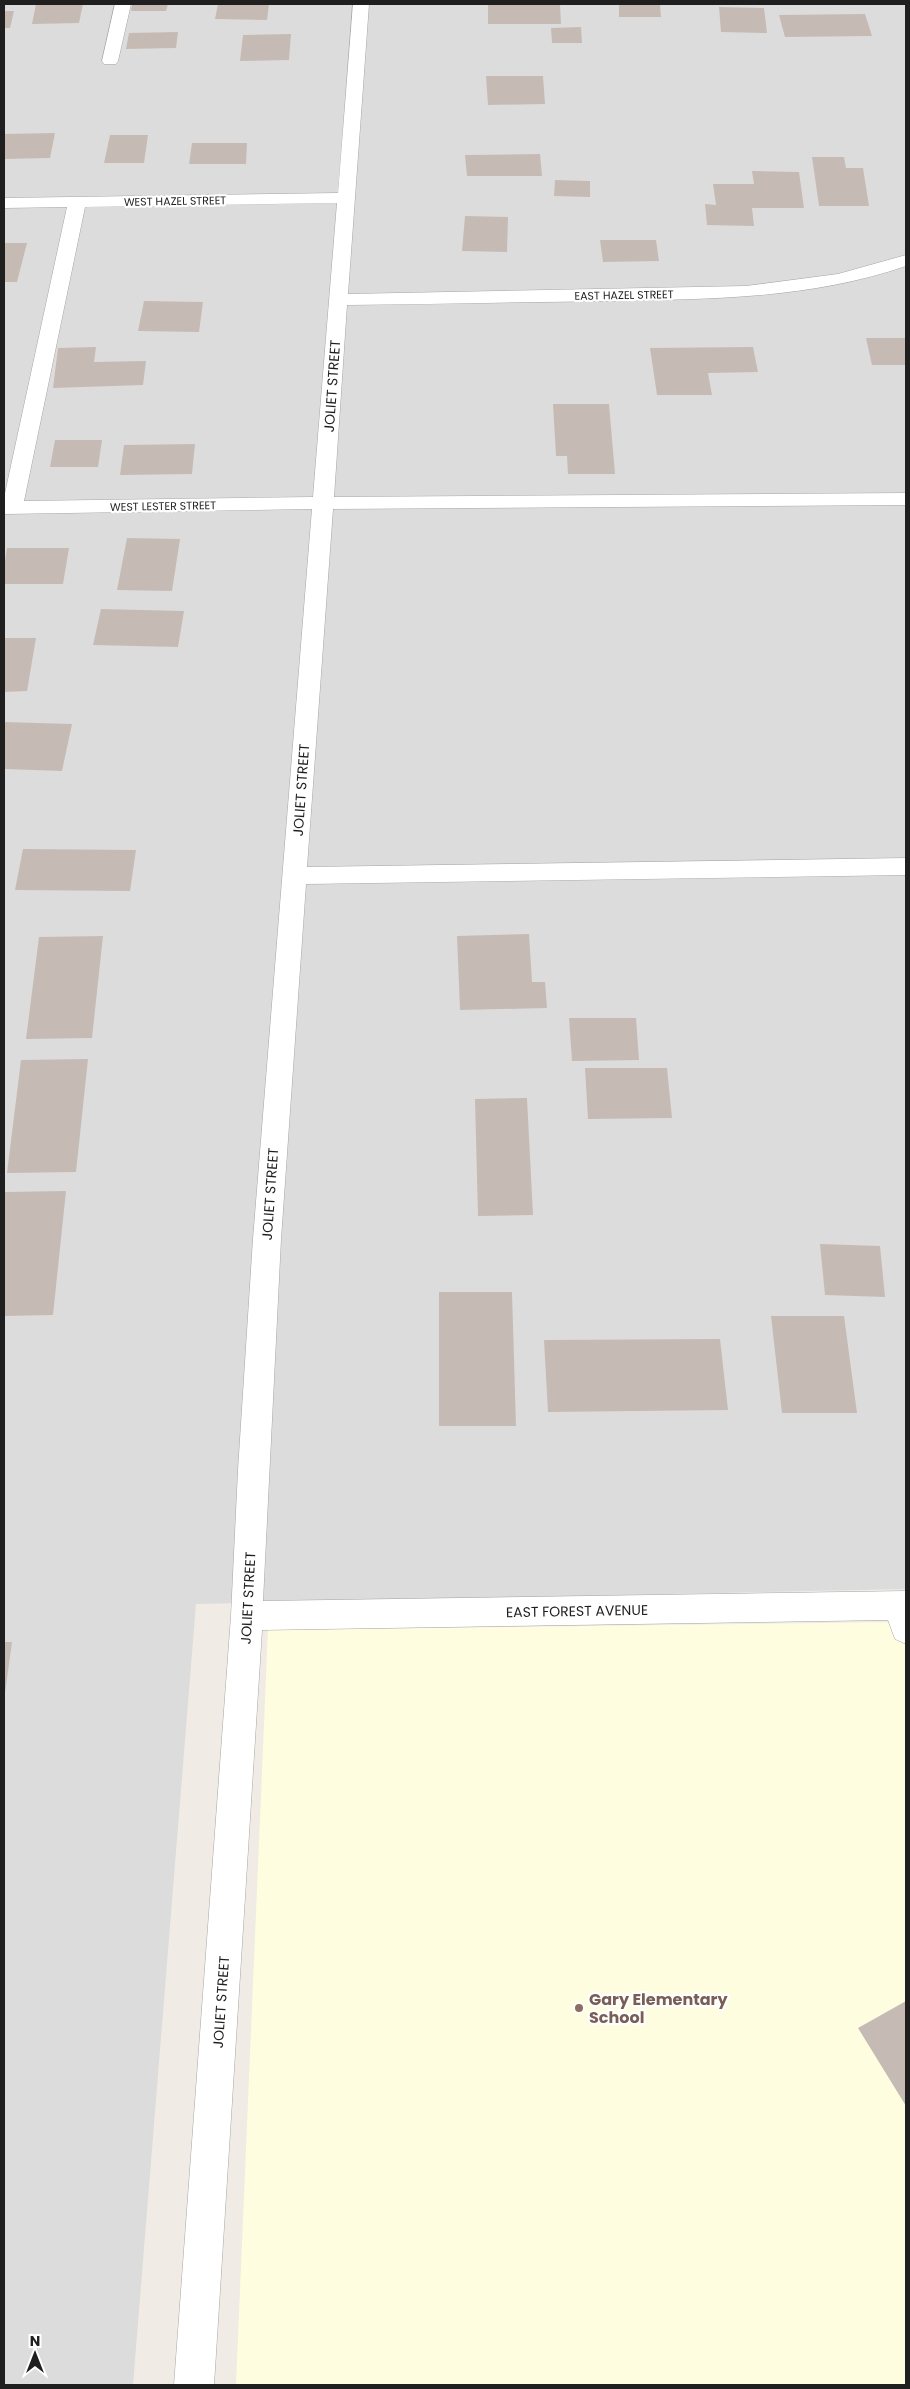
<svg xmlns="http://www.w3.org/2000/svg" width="910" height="2389" font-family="Poppins,sans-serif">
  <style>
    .residential { fill: #dddcdc }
    .education { fill: #fffde0 }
    .building { fill: #c5bbb4 }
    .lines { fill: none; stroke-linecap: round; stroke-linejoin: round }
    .minor-casing { stroke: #a6a6a6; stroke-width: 1 }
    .minor { fill: #fff; fill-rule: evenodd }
    .education-dot { fill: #8d6e63; stroke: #fff; stroke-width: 2 }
    .labels { text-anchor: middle; stroke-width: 4.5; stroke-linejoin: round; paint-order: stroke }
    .far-street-label { font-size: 11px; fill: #1f1f1f; stroke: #fff }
    .street-label { font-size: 14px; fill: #1f1f1f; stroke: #fff }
    .near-education-label { font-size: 16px; font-weight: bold; fill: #785e54; stroke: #fff; text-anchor: start }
  </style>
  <rect width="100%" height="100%" fill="#f0ece5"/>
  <path class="residential" d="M4,4H906V1589L196,1604L133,2385H4Z"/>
  <path class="education" d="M906,1622V2385H236L268,1630Z"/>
  <path class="building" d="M36,4H83L79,23L32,24Z
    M132,4H168L166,11H131Z
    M218,4H269L267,20L215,19Z
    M488,4H560L561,24H488Z
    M619,4H660L661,17H619Z
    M719,7L764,8L767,33L721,32Z
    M4,11H14L10,28H4Z
    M865,14L872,36L785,37L779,15Z
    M581,27L582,43H552L551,28Z
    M178,32L176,48L126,49L129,33Z
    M291,34L289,60L240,61L243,35Z
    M486,76H543L545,104L488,105Z
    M55,133L50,158L4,159V134Z
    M110,135H148L144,163H104Z
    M192,143H247L246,164H189Z
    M540,154L542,176H467L465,155Z
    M812,157H844L846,168H863L869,206H819Z
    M752,171L799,172L804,208H752L754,226L707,225L705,204L716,205L713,184H754Z
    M555,180L590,181V197L554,196Z
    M465,216L508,217L507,252L462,251Z
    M600,240H656L659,261L603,262Z
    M4,243H27L17,282H4Z
    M144,301L203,302L199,332L138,331Z
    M866,338H906V365H872Z
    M96,347L94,362L146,361L143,385L53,388L58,348Z
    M753,347L758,372L708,373L712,395H657L650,348Z
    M553,404H609L615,474H568L567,456H556Z
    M55,440H102L98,467H50Z
    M195,444L192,474L120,475L124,445Z
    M127,538L180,539L172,591L117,590Z
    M7,548H69L63,584H4V567Z
    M101,609L184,611L178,647L93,645Z
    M4,638H36L27,691L4,692Z
    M4,722L72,724L62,771L4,769Z
    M23,849L136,850L130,891L15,890Z
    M529,934L532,982H545L547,1008L460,1010L457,936Z
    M103,936L92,1038L26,1039L39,937Z
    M569,1018H636L639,1060L572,1061Z
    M88,1059L76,1172L7,1173L21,1060Z
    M585,1068H667L672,1118L588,1119Z
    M527,1098L533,1215L478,1216L475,1099Z
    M66,1191L53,1315L4,1316V1192Z
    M820,1244L880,1246L885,1297L825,1295Z
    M439,1292H512L516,1426H439Z
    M771,1316H844L857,1413H782Z
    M720,1339L728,1410L548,1412L544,1340Z
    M4,1642H12L5,1693H4Z
    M906,2001V2106L858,2028Z"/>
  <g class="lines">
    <g class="minor-casing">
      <path id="minor" d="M115,4H131L118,61L116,64H104L102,61Z
        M353,4H369L348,294L746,286L838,274L906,255V266C810,299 710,299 610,301C522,302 435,304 347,305L334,497L906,493V505L333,509L307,867L906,858V875L306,884L281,1239L263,1601L906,1591V1644L895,1639L888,1620L262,1630L214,2385H174L231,1616L238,1470L253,1239L312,509L4,514V498L67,207L4,208V198L338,193ZM337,203L313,497L24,501L85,207Z"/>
    </g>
    <use href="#minor" class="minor"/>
  </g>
  <circle class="education-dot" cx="579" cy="2008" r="5"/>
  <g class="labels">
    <g class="far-street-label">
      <text transform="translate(175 201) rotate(-1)" y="4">WEST HAZEL STREET</text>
      <text transform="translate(624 295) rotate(-1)" y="4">EAST HAZEL STREET</text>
      <text transform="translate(163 506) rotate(-1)" y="4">WEST LESTER STREET</text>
    </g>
    <g class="street-label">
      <text transform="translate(332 386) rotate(-86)" y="5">JOLIET STREET</text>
      <text transform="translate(301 790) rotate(-86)" y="5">JOLIET STREET</text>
      <text transform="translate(270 1194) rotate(-86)" y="5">JOLIET STREET</text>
      <text transform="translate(248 1598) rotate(-87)" y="5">JOLIET STREET</text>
      <text transform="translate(577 1611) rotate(-1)" y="5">EAST FOREST AVENUE</text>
      <text transform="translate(221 2002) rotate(-86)" y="5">JOLIET STREET</text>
    </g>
    <g class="near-education-label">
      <text x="589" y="2005">Gary Elementary<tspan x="589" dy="18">School</tspan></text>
    </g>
  </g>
  <rect width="910" height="2389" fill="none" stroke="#1f1f1f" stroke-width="10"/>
  <g transform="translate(35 2354)" stroke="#ffffff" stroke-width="4" paint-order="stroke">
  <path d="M0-4L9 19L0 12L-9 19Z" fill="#1f1f1f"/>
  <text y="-8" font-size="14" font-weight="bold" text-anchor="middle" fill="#1f1f1f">N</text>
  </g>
</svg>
